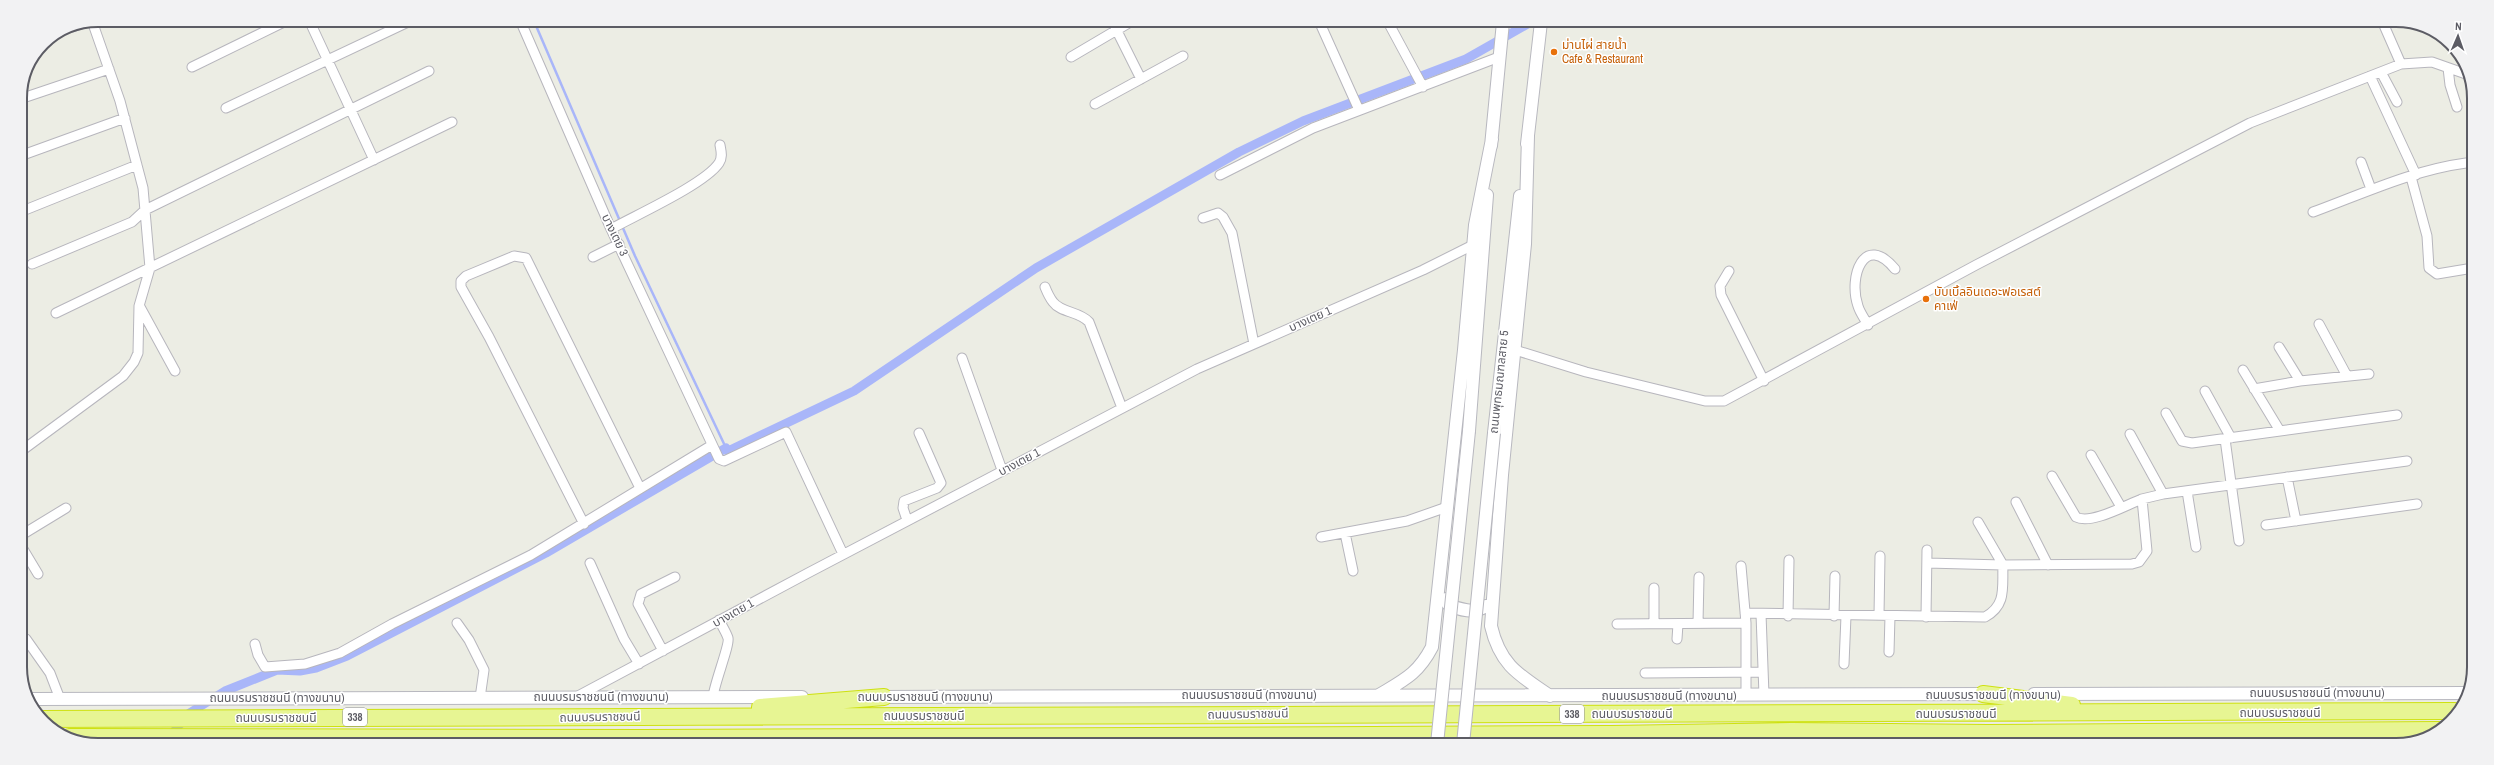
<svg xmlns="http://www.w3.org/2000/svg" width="2494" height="765" font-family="'Archivo Narrow','Noto Sans Thai',sans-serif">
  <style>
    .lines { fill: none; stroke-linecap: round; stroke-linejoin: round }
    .stream { stroke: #a9b6f9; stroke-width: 2.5 }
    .canal { stroke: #a9b6f9; stroke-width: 9 }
    .street-casing { stroke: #b7b6bd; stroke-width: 11 }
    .secondary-casing { stroke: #b8b8bf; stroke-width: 14 }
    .highway-casing { stroke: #cee110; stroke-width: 18 }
    .street { stroke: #fff; stroke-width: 9 }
    .secondary { stroke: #fff; stroke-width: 12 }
    .highway { stroke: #e7f593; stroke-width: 16 }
    .secondary-bridge-casing { stroke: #b8b8bf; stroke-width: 14; stroke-linecap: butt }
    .secondary-bridge { stroke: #fff; stroke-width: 12 }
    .food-dot { fill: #e8710a; stroke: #fff; stroke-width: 1.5 }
    .labels { text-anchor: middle; stroke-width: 3; stroke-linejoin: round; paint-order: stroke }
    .shield { fill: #fff; stroke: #8d8d92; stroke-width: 1 }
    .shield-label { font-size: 11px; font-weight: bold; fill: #5c5c64 }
    .food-label { font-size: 12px; fill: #c56008; stroke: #fff; text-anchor: start }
    .street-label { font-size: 12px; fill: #5c5c64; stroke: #fff }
    .rim { fill: none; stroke: #5c5c64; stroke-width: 2 }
  </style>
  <rect width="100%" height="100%" fill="#ecede4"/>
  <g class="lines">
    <path class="stream" d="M534,21L635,256L726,448"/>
    <path class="canal" d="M169,738L188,714L225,691L277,670L300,671L316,668L347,656L546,553L726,448L728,451L854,391L1036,268L1239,152L1303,121L1466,59L1531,22"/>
    <g class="street-casing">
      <path id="street" d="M309,20L374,160
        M520,20L611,229L719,459L724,461L786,432L843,554
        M1112,21L1141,79
        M1319,21L1359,110
        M1388,22L1423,87
        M2383,23L2401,64
        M62,30L88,22
        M1071,57L1132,21
        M192,67L288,20
        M2448,68L2450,85L2457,107
        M2381,72L2397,102
        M2370,76L2416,175
        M20,99L109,69
        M1095,104L1183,56
        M226,108L406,23
        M20,156L125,118
        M2361,162L2371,189
        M1220,175L1313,128L1499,57
        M2411,177L2427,236L2429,268L2437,274L2473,268
        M20,212L137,165
        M2313,212C2362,194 2413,170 2466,163
        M1203,218L1218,213L1223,217L1232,233L1254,344
        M611,229C636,215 705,184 719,163C723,157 721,151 720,145
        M593,257L619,244
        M32,264L132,222L145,210L429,71
        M1729,271L1720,286L1721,295L1764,381
        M1045,287C1047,292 1049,297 1053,302C1061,313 1079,311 1089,322L1122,408
        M140,307L175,371
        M56,313L452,122
        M2319,324L2347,376
        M1868,325C1865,319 1860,313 1858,306C1848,277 1864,232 1895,269
        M2279,347L2300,381
        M1515,350L1586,372L1705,401H1724L1976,265L2250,123L2401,64L2432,62L2466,74
        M962,358L1002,470
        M2243,370L2280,431
        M2254,389L2300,381L2369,374
        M2205,391L2231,438
        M2166,413L2182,441L2192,443L2397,415
        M2130,434L2163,494
        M2225,439L2239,541
        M20,452L123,376L134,362L138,353L139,306L150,268L143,188L120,101L92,21
        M2091,455L2121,507
        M2052,476L2076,517C2091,525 2126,505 2142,499
        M2287,477L2296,521
        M2187,491L2196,547
        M2016,502L2048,565
        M907,520L903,508L904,501L937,488L941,483L919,433
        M1978,522L2003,565
        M584,524L489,337L461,287V281L466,276L514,256L526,258L640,488
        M2266,525L2417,504
        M1345,533L1353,571
        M20,536L66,508
        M1321,537L1407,521L1447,507
        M20,544L38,574
        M590,563L624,639L639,664
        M1927,563L2003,565
        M1741,566L1746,623V695
        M1654,588V623
        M1745,613L1985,617C2007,605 2002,587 2003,565L2132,564L2139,562L2147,551L2142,499L2163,494L2407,461
        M1761,614L1764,695
        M1879,615L1880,556
        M1788,616L1789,560
        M1834,616L1835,576
        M1926,617L1927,550
        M457,623L469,640L484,670L480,698
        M1698,623L1699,577
        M1617,624L1746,623
        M26,639L50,673L60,699
        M1677,639L1678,624
        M255,644L258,655L265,667L305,664L340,653L392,624L531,555L712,445
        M663,651L638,604L641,594L675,577
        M1889,652L1890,616
        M1844,664L1846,616
        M1645,673L1763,672
        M576,697L808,573L1197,369L1423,270L1473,245
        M713,697C714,684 730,645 728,638C726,632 722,626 719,620"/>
    </g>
    <g class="secondary-casing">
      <path id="secondary" d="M1528,136L1525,244L1502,475L1491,626C1500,665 1519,675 1550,696
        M1527,144L1541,22
        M1491,146L1503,22
        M1469,431L1487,195
        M1494,433L1520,196
        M1446,599L1448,604C1459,610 1475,614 1486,606
        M2034,694L2468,693
        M1379,695C1404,680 1418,674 1432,647L1464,350L1475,225L1492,139
        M876,697L1992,694
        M31,699L802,697"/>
    </g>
    <g class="highway-casing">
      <path id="highway" d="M1983,694L2072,705
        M760,707L884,697
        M40,719L2455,711
        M69,737L643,738L1612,734L1791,731L1988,733L2439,730"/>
    </g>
    <use href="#street" class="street"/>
    <use href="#secondary" class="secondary"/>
    <use href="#highway" class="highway"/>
    <g class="secondary-bridge-casing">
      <path id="secondary-bridge" d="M1437,744L1469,431
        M1463,744L1494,433"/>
    </g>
    <use href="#secondary-bridge" class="secondary-bridge"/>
  </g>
  <g class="food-dot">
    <circle cx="1554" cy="52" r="4"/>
    <circle cx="1926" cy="299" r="4"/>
  </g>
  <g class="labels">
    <g class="shield">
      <rect x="1560" y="705" width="24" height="18" rx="3"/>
      <rect x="343" y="708" width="24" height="18" rx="3"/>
    </g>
    <g class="shield-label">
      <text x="1572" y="718">338</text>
      <text x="355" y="721">338</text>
    </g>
    <g class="food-label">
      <text x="1562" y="49">ม่านไผ่ สายน้ำ<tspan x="1562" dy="14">Cafe &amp; Restaurant</tspan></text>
      <text x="1934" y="296">บับเบิ้ลอินเดอะฟอเรสต์<tspan x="1934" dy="14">คาเฟ่</tspan></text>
    </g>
    <g class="street-label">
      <text transform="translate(615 235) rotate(64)" y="4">บางเตย 3</text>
      <text transform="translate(1310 319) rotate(-24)" y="4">บางเตย 1</text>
      <text transform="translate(1499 382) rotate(-84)" y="4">ถนนพุทธมณฑลสาย 5</text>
      <text transform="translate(1019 462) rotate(-28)" y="4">บางเตย 1</text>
      <text transform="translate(733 613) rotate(-29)" y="4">บางเตย 1</text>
      <text x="2317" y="697">ถนนบรมราชชนนี (ทางขนาน)</text>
      <text x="1249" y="699">ถนนบรมราชชนนี (ทางขนาน)</text>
      <text x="1993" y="699">ถนนบรมราชชนนี (ทางขนาน)</text>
      <text x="1669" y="700">ถนนบรมราชชนนี (ทางขนาน)</text>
      <text x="601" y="701">ถนนบรมราชชนนี (ทางขนาน)</text>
      <text x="925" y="701">ถนนบรมราชชนนี (ทางขนาน)</text>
      <text x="277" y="702">ถนนบรมราชชนนี (ทางขนาน)</text>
      <text x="2280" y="717">ถนนบรมราชชนนี</text>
      <text transform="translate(1248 714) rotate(-1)" y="4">ถนนบรมราชชนนี</text>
      <text x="1632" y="718">ถนนบรมราชชนนี</text>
      <text x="1956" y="718">ถนนบรมราชชนนี</text>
      <text x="924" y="720">ถนนบรมราชชนนี</text>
      <text transform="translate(600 717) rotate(-1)" y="4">ถนนบรมราชชนนี</text>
      <text x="276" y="722">ถนนบรมราชชนนี</text>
    </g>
  </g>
  <path d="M0 0H2494V765H0ZM98 27H2396A71 71 0 0 1 2467 98V667A71 71 0 0 1 2396 738H98A71 71 0 0 1 27 667V98A71 71 0 0 1 98 27Z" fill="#f2f2f3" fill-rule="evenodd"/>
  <path class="rim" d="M98 27H2396A71 71 0 0 1 2467 98V667A71 71 0 0 1 2396 738H98A71 71 0 0 1 27 667V98A71 71 0 0 1 98 27Z"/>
  <g transform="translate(2458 36) rotate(2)" stroke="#ffffff" stroke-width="3" paint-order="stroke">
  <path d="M0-3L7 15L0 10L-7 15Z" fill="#5c5c64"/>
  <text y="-6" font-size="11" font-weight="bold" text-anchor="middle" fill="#5c5c64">N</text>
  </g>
</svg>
